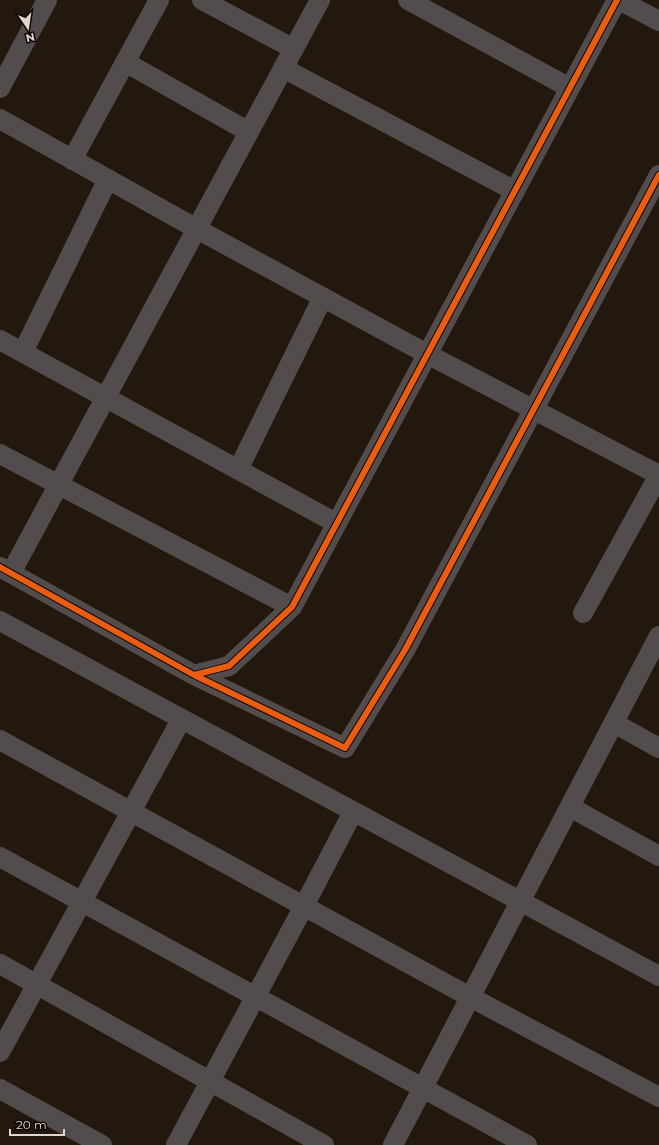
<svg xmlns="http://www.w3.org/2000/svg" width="659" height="1145" font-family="Montserrat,sans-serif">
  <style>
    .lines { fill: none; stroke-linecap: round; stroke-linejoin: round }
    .minor { stroke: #524d4c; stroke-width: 20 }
    .cycleway-casing { stroke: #0d0502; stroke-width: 8 }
    .cycleway { stroke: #e95d12; stroke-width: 6 }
  </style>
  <rect width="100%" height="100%" fill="#22180e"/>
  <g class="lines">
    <path class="minor" d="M202,0L294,49
      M408,0L570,88
      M619,0L659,21
      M125,62L249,132
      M283,68L515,191
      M0,88L47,0
      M0,119L197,229L427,354L659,475
      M72,160L159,0
      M0,340L336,523
      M23,352L108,179
      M0,454L292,607
      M238,470L323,297
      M0,567L194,675L229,666L292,607L617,0
      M11,573L320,0
      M583,613L659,475
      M0,621C219,740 440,857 659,976
      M194,675L345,748L405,650L659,175
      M614,723L659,748
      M0,740L470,997L659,1097
      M570,807L659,856
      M0,857L527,1145
      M0,964L324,1145
      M0,1052L181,720
      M0,1089L102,1145
      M176,1145L304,906L353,812
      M393,1145L659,636"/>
    <g class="cycleway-casing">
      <path id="cycleway" d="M0,567L194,675L229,666L292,607L617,0
        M194,675L345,748L405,650L659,175"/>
    </g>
    <use href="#cycleway" class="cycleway"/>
  </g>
  <g transform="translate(28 28) rotate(167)" stroke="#0d0502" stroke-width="3" paint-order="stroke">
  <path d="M0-3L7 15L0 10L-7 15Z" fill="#e3d5cb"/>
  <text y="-6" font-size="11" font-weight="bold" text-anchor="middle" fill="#e3d5cb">N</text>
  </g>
  <path d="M10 1129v6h54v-6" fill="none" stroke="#e3d5cb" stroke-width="2"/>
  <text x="16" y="1129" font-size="12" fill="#e3d5cb" stroke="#0d0502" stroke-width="3" paint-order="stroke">20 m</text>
</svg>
